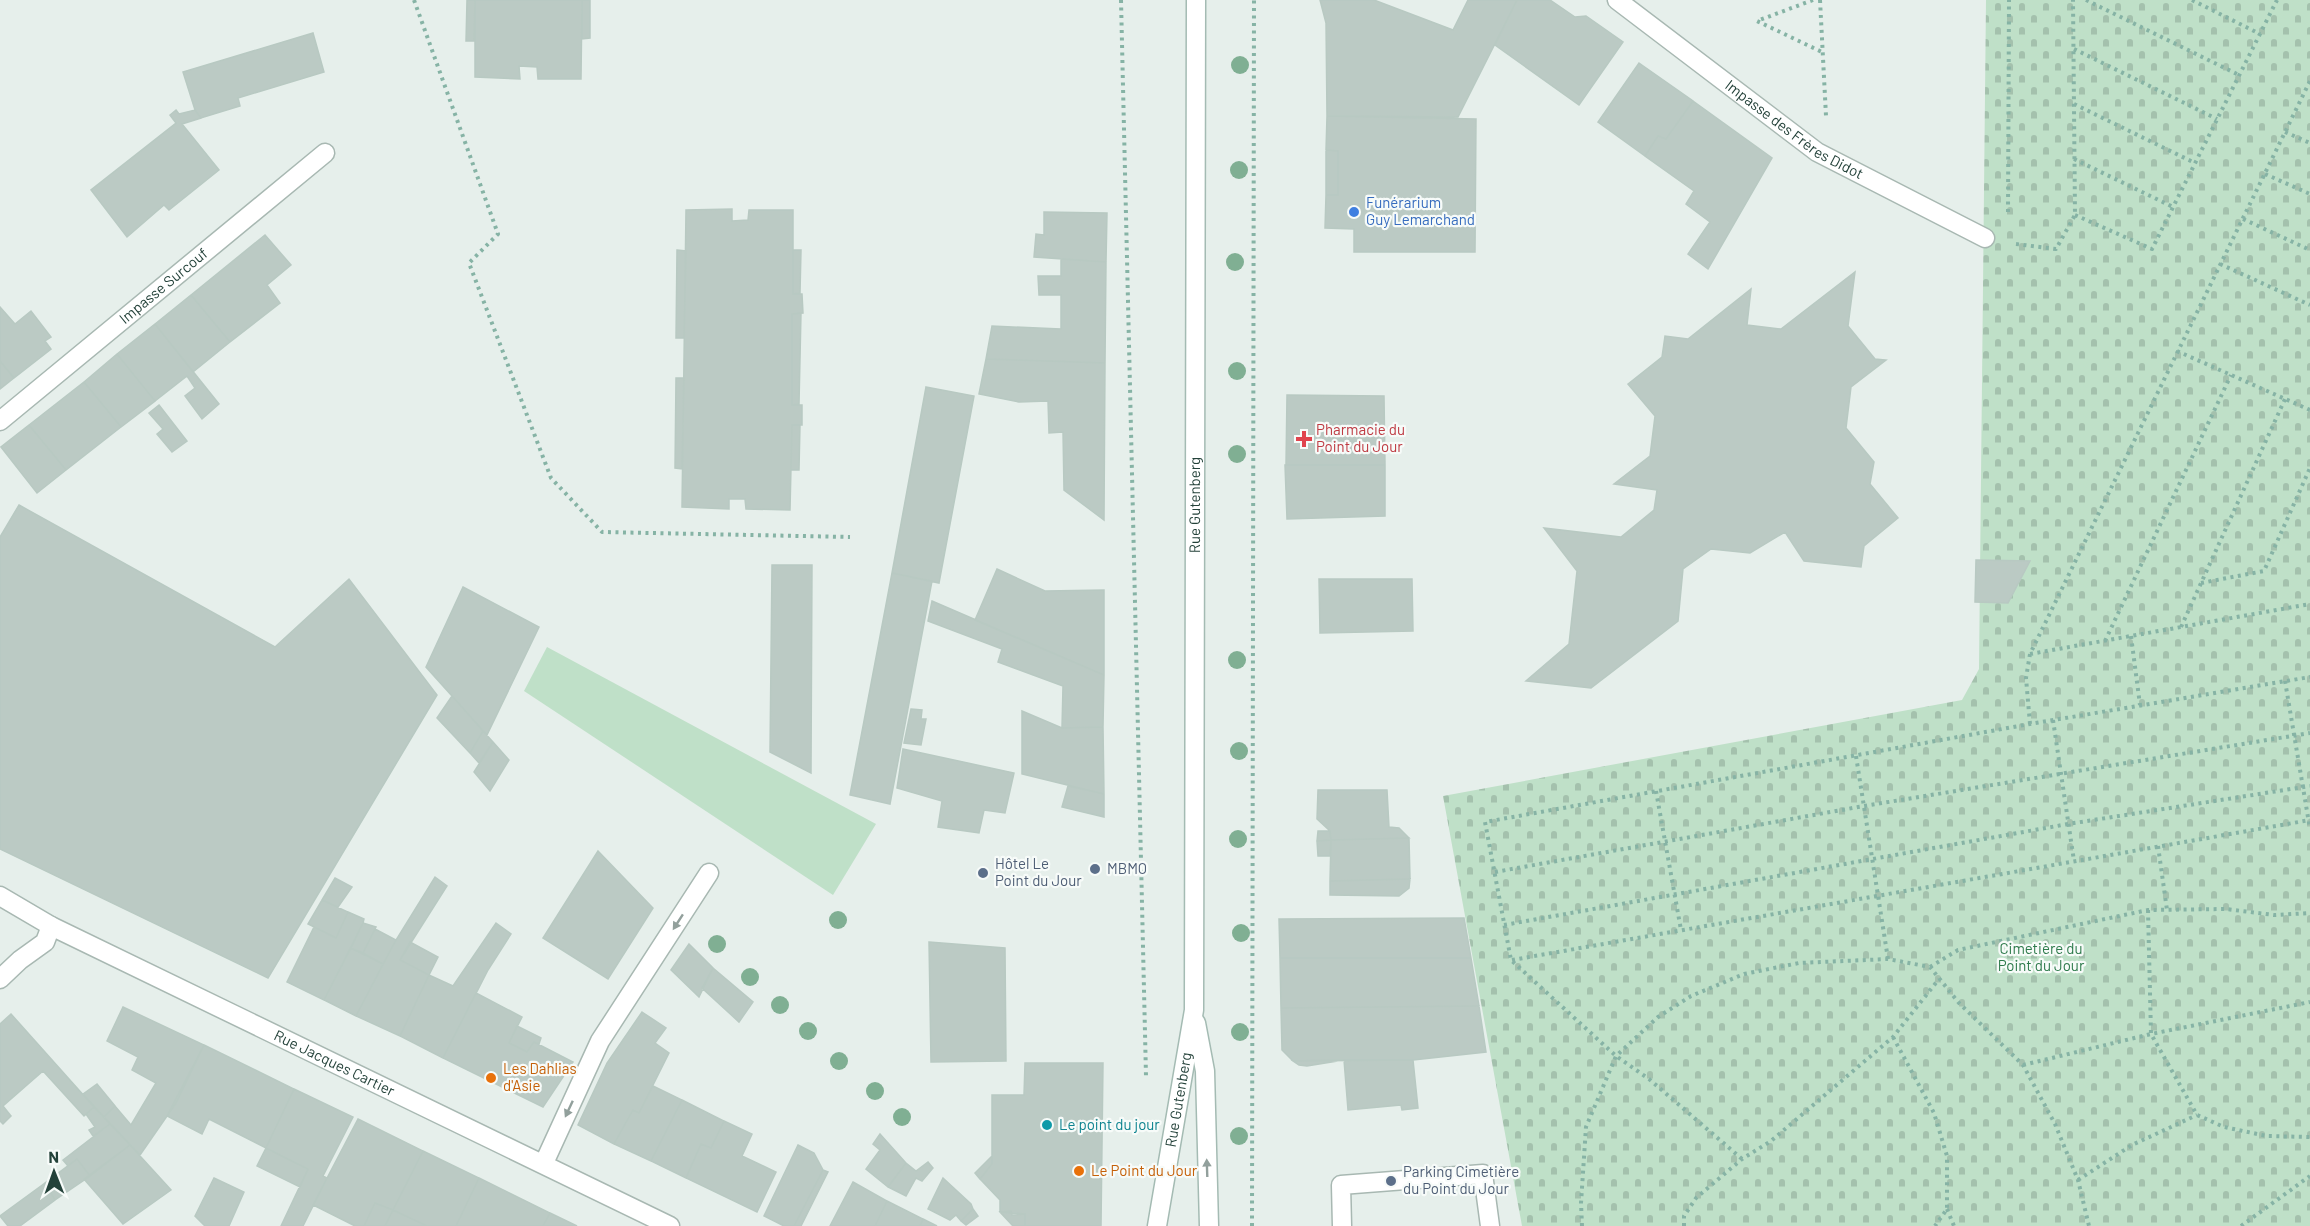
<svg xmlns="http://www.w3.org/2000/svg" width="2310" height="1226" font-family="Barlow,sans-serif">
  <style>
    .green { fill: #bfe0c8 }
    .cemetery { fill: url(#cemetery-stones) }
    .building { fill: #bbcac4; stroke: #b8c9c2; stroke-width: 1.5 }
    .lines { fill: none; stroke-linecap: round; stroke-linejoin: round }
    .service-casing { stroke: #a8b8b2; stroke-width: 21 }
    .minor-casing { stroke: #a8b8b2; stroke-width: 21 }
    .tertiary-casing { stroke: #a8b8b2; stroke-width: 21 }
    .secondary-casing { stroke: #a4bbb3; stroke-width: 21 }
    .path { stroke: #86b3a5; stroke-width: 4; stroke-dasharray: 3 4.5; stroke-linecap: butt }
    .service { stroke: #fff; stroke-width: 18 }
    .minor { stroke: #fff; stroke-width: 18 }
    .tertiary { stroke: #fff; stroke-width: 18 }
    .secondary { stroke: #fff; stroke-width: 18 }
    .tree { fill: #80af93 }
    .oneway { fill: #92a09c }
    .shop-dot { fill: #3f7fe0; stroke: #f7fbf9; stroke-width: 2 }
    .health-dot { fill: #e0444e; stroke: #f7fbf9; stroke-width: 2 }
    .service-dot { fill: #5c6f8a; stroke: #f7fbf9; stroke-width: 2 }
    .food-dot { fill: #e8710a; stroke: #f7fbf9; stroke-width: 2 }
    .culture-dot { fill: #0f9aa8; stroke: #f7fbf9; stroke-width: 2 }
    .labels { text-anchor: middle; stroke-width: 4.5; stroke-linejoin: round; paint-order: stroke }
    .street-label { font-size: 15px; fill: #24423a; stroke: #f7fbf9 }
    .shop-label { font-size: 15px; fill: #366cbe; stroke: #f7fbf9; text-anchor: start }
    .health-label { font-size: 15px; fill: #be3a42; stroke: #f7fbf9; text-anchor: start }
    .service-label { font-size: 15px; fill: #4e5e75; stroke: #f7fbf9; text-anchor: start }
    .park-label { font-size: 15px; fill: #2d7a4b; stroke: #f7fbf9 }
    .food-label { font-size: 15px; fill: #c56008; stroke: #f7fbf9; text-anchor: start }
    .culture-label { font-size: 15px; fill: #0d838f; stroke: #f7fbf9; text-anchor: start }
  </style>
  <defs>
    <pattern id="cemetery-stones" width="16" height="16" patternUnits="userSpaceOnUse" patternTransform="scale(1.5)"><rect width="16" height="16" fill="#bfe0c8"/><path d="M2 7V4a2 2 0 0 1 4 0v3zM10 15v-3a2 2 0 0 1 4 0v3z" fill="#a4c1ad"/></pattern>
  </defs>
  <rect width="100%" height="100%" fill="#e6efeb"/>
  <path class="green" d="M547,647L876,824L833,895L524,691Z"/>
  <path class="cemetery" d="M1986,0H2310V1226H1522L1443,796L1962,700L1979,669Z"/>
  <path class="building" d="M467,0H475L474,41H466Z
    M475,0H582L581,79H538L537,67L519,66L520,79L475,77Z
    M582,0H590V38L582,39Z
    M1320,0H1374L1453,30L1468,0H1517L1458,117L1327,116L1326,23Z
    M1517,0H1550L1575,17L1586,16L1623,42L1579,105L1495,45Z
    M313,33L324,72L238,98L240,106L201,118L195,110L183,72Z
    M1639,63L1693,101L1666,139L1658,136L1645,156L1598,122Z
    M1693,101L1772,158L1708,269L1688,254L1710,222L1686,204L1694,191L1645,156L1658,136L1666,139Z
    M176,110L179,114L195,110L201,118L182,124L219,170L169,210L164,205L127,237L91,190L176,123L170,115Z
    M1327,116L1476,119L1475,252H1354V229L1325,228L1326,195H1338V151L1326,150Z
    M1326,150L1338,151V195H1326Z
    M732,209V221L748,220L749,210H793V294H802L803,313L792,314V405H802V425H792L790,510L746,509L745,499H729V509L682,507L686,210Z
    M1044,212L1107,213L1106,262L1034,257L1036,234L1044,235Z
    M265,235L291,265L267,285L280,303L230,342L191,295Z
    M677,250L686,251L684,338H676Z
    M793,250H801L800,293L793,294Z
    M1061,259L1106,262L1105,363L986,359L992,326L1061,329V295H1039L1038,276H1061Z
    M1855,272L1848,326L1875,359L1886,360L1851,387L1846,428L1874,462L1870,484L1898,518L1864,546L1861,567L1804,561L1785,532L1750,553L1711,549L1683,569L1678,621L1591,688L1526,681L1569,644L1577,571L1544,528L1621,537L1654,510L1657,490L1614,484L1650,456L1655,416L1628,384L1662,357L1665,336L1688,339L1751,289L1747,325L1781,329Z
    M191,295L230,342L193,372L155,324Z
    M0,307L15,324L31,311L51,337L45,341L51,349L14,378L0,361Z
    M801,313L799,404L792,405V314Z
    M155,324L219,404L202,419L185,396L195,388L187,376L155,401L117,354Z
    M117,354L155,401L121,427L84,382Z
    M986,359L1105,363L1104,520L1064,490L1063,432L1049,433L1048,401L1019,402L979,394Z
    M0,361L14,378L0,389Z
    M676,378H684L682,469L675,468Z
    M84,382L121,427L66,470L29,425Z
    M926,387L974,396L939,583L892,573Z
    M1287,395L1384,396L1385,465H1286Z
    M159,405L187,441L172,452L157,434L163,429L149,413Z
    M29,425L66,470L37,493L1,447Z
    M792,425H800L799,470H791Z
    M1285,465H1385V516L1287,519Z
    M19,505L275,647L349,579L437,695L268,978L0,849V537Z
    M1976,560L2030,561L2008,603L1975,602Z
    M772,565H812L811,773L770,752Z
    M997,569L1045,591L1104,590V675L975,620Z
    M892,573L932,581L890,804L850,795Z
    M1319,579H1412L1413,631L1320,633Z
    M463,587L539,627L487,735L426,667Z
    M932,601L1104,675L1103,727L1062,728L1063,686L998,662L1002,649L928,621Z
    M452,696L483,731L470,753L437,718Z
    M911,709L922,710L921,719H926L921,745L904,743Z
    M1022,711L1062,728L1103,727L1104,794L1022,774Z
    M483,731L493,742L479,763L470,753Z
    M493,742L509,760L490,791L474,772Z
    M903,749L1014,773L1005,813L984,810L979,833L938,827L942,801L897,788Z
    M1068,786L1104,794V817L1062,807Z
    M1318,790H1387L1389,827L1399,828L1409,838L1331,840L1330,831L1317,819Z
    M1318,831H1330L1331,840L1317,841Z
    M1409,838L1410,879L1330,881L1331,840Z
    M1331,840L1330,856H1318L1317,841Z
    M598,851L653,908L608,979L543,938Z
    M435,877L447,886L400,960L429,975L400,1036L356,1016L396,940Z
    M335,878L352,887L338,907L322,900Z
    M1410,879L1409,888L1399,896L1330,895V881Z
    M322,900L348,912L336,938L308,924Z
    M348,912L364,919L363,923L324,1000L287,982L314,927L336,938Z
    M1464,918L1471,958H1280L1279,919Z
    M363,923L376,927L363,953L351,948Z
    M496,923L511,934L488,970L443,1058L400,1036L429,975L453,986Z
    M375,929L396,940L383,964L363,953Z
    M410,942L438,957L429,975L400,960Z
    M929,942L1005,948L1006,1061L931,1062Z
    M689,944L713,968L699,997L671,970Z
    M351,948L383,964L356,1016L324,1000Z
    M1280,958H1471L1479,1006L1281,1008Z
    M713,968L753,1002L739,1022L702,988Z
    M476,993L522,1017L509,1043L527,1052L534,1042L573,1062L543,1107L443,1058Z
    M1479,1006L1486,1052L1413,1060L1293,1061L1282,1050L1281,1008Z
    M123,1007L204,1045L176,1103L140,1155L104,1117L115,1106L131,1125L156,1083L132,1070L138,1057L107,1041Z
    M642,1012L666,1028L655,1043L669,1053L639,1113L633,1110L614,1144L578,1125L607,1063Z
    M11,1014L94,1107L84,1116L43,1071L3,1106L11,1116L3,1124L0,1121V1024Z
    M517,1026L541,1038L539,1044L534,1042L527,1052L509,1043Z
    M204,1045L294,1089L266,1148L209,1119L202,1134L167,1116Z
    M1344,1060L1307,1066L1299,1065L1293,1061Z
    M1344,1060H1413L1418,1108L1402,1110L1401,1105L1348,1110Z
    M1025,1063H1103L1101,1226H1025V1214L1000,1212V1200L980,1179L992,1164V1095H1024Z
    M97,1084L115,1106L104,1117L83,1094Z
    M653,1086L682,1100L651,1161L614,1144L633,1110L639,1113Z
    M294,1089L353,1117L323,1176L327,1178L303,1226H281L308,1169L266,1148Z
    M682,1100L724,1121L711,1148L701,1144L686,1178L651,1161Z
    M94,1107L110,1124L93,1136L89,1130L95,1127L86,1114Z
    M358,1119L423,1151L393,1210L375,1203L364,1226H355L313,1205Z
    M724,1121L752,1134L742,1156L776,1172L757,1212L686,1178L701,1144L711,1148Z
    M110,1124L130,1145L90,1176L77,1159L68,1166L63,1160Z
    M880,1134L906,1163L888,1187L866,1169L880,1150L873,1144Z
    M130,1145L171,1190L123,1224L84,1179Z
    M798,1145L814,1153L823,1170L794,1226H784L764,1216Z
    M266,1148L308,1169L300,1187L257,1166Z
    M423,1151L479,1178L456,1226H427L393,1210Z
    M992,1156V1164L980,1179L975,1173Z
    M77,1159L90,1176L55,1200L45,1183Z
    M928,1162L933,1168L922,1181L916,1178L906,1196L888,1187L906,1163L916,1171Z
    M823,1170L828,1172L801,1226H794Z
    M214,1178L244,1192L229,1226H205L195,1216Z
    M479,1178L550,1213L543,1226H456Z
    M943,1178L971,1204L973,1209L961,1221L956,1215L950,1220L928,1209Z
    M853,1182L887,1201L875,1226H830Z
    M45,1183L55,1200L20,1226H8L0,1216Z
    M887,1201L923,1219L920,1226H875Z
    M375,1203L393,1210L385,1226H364Z
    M973,1209L978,1216L966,1225L961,1221Z
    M393,1210L427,1226H385Z
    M1011,1211L1012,1215L1025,1214V1226H1013L1000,1212Z
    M550,1213L577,1226H543Z
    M923,1219L937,1226H920Z"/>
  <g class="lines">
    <g class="service-casing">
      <path id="service" d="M544,1163L600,1041L709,873
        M1342,1226L1341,1185L1483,1174L1490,1226"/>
    </g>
    <g class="minor-casing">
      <g id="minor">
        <path id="s1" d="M1617,0L1817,152L1985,238"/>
        <path id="s2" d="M0,421L325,153"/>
        <path d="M0,979L20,960L45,942L51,926"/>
      </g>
    </g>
    <g class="tertiary-casing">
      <g id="tertiary">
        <path id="s3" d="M0,896L51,926L670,1226"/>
      </g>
    </g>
    <g class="secondary-casing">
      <g id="secondary">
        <path d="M1196,1023L1205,1071L1209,1226"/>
        <path id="s4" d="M1157,1226L1194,1010L1196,0"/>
      </g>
    </g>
    <path class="path" d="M414,0L498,234L469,263L551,478L602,532L850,537
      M1121,0L1146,1076
      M1813,0L1757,21L1822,52
      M1820,0L1826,116
      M2086,0L2239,75
      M2192,0L2260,34
      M2074,49L2217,119
      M2074,104L2195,163
      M2285,132L2310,143
      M2074,159L2173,207
      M2265,174L2310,194
      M2008,212L2009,0
      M2075,215L2152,249L2277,0
      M2243,219L2310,250
      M2016,244L2056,249L2075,215L2073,0
      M2220,264L2310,305
      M2177,351L2310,410
      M2201,583L2264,571L2310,468
      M2181,627L2285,399
      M2131,636L2140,705
      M2105,641L2231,375
      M2030,654L2310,604
      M2285,681L2310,829
      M2053,720L2074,861
      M2030,724L2026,678L2030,654L2310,81
      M1856,756L1888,959
      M1656,791L1681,930
      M2158,846L2167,910
      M1495,872L1864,806L2310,733
      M2148,910L2151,1034L2197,1115L2224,1127L2267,1136L2310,1137
      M1504,925L2068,824L2310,786
      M1512,960L2310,820
      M1930,967L1958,950L2148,910L2226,909L2274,915L2310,913
      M1893,1037L1934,1113L1947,1156V1209L1935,1226
      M2023,1065L2151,1034L2310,1002
      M1742,1159L1649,1079L1616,1056L1511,960L1485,822L2030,724L2310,677
      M2078,1180L2132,1145L2197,1115
      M1947,1209L1954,1226
      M1252,1226L1254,0
      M1582,1226L1581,1203L1586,1127L1616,1056L1658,1017L1691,996L1744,974L1799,963L1888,959L1930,967L1959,1003L2023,1065L2055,1124L2078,1180L2089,1226
      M1684,1226V1216L1696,1198L1742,1159L1771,1141L1893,1037L1939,979
      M2241,1226L2310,1176"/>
    <use href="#service" class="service"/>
    <use href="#minor" class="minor"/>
    <use href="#tertiary" class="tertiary"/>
    <use href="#secondary" class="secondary"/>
  </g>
  <g class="tree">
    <circle cx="1240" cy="65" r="9"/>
    <circle cx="1239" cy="170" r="9"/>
    <circle cx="1235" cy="262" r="9"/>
    <circle cx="1237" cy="371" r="9"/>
    <circle cx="1237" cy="454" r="9"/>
    <circle cx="1237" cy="660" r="9"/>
    <circle cx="1239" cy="751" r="9"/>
    <circle cx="1238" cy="839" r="9"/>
    <circle cx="838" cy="920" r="9"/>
    <circle cx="1241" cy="933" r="9"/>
    <circle cx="717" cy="944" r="9"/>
    <circle cx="750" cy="977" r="9"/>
    <circle cx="780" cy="1005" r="9"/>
    <circle cx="808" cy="1031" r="9"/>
    <circle cx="1240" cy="1032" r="9"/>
    <circle cx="839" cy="1061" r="9"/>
    <circle cx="875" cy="1091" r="9"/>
    <circle cx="902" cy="1117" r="9"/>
    <circle cx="1239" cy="1136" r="9"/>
  </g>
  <defs><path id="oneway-solid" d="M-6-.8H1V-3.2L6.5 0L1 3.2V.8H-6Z" transform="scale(1.5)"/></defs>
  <g class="oneway">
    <use href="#oneway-solid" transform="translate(678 922) rotate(123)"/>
    <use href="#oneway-solid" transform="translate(569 1109) rotate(115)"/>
    <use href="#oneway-solid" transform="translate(1207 1168) rotate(-92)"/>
  </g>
  <circle class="shop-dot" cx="1354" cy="212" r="6"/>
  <path class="health-dot" d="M1301 430h6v6h6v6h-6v6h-6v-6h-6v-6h6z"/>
  <g class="service-dot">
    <circle cx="1095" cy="869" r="6"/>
    <circle cx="983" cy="873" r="6"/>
    <circle cx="1391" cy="1181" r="6"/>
  </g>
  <g class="food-dot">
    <circle cx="491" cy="1078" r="6"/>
    <circle cx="1079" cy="1171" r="6"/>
  </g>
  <circle class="culture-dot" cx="1047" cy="1125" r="6"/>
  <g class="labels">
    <g class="street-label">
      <text dy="5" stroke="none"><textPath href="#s1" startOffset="220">Impasse des Frères Didot</textPath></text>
      <text dy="5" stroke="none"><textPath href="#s2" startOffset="212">Impasse Surcouf</textPath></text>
      <text dy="5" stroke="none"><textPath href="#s4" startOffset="724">Rue Gutenberg</textPath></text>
      <text dy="5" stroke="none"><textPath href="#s3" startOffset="374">Rue Jacques Cartier</textPath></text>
      <text dy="5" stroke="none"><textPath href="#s4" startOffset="128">Rue Gutenberg</textPath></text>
    </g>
    <g class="shop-label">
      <text x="1366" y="208">Funérarium<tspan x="1366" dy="17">Guy Lemarchand</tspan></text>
    </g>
    <g class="health-label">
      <text x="1316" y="435">Pharmacie du<tspan x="1316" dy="17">Point du Jour</tspan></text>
    </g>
    <g class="service-label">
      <text x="995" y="869">Hôtel Le<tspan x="995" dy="17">Point du Jour</tspan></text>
      <text x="1107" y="874">MBMO</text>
      <text x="1403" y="1177">Parking Cimetière<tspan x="1403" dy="17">du Point du Jour</tspan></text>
    </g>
    <g class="park-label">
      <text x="2041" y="954">Cimetière du<tspan x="2041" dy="17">Point du Jour</tspan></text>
    </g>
    <g class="food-label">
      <text x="503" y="1074">Les Dahlias<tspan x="503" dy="17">d'Asie</tspan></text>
      <text x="1091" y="1176">Le Point du Jour</text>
    </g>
    <g class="culture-label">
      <text x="1059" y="1130">Le point du jour</text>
    </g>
  </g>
  <g transform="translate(54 1172) rotate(359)" stroke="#f7fbf9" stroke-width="4.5" paint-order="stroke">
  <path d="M0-4.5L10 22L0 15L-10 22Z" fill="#24423a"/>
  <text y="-9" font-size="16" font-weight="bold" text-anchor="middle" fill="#24423a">N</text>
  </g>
</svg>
